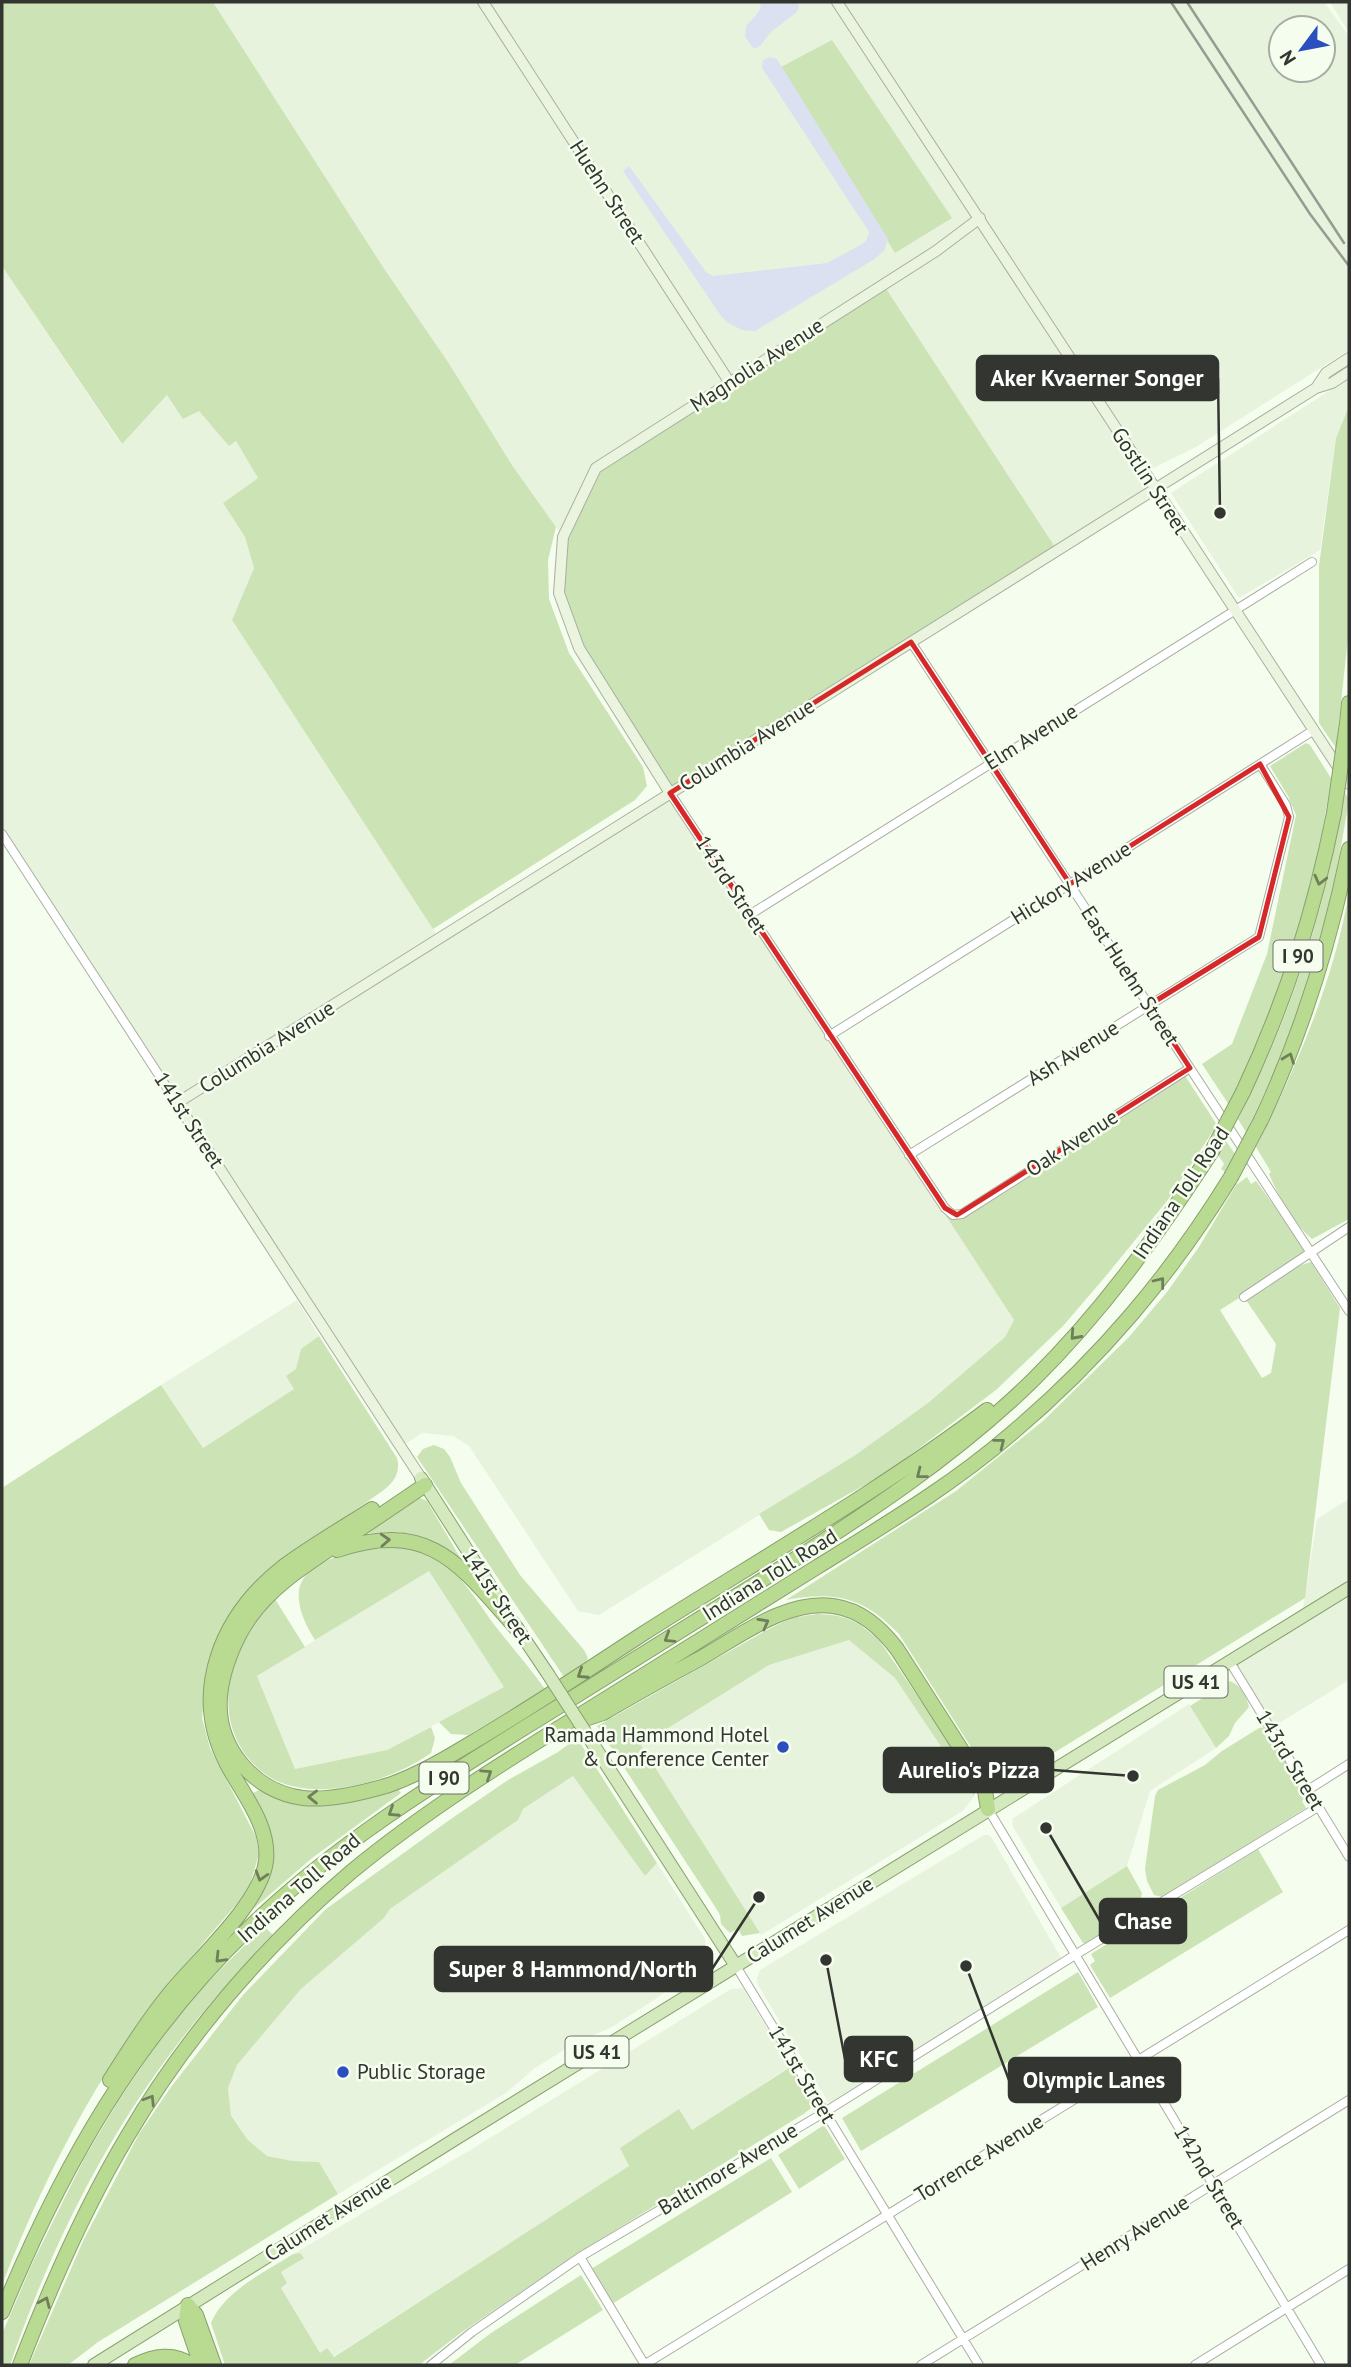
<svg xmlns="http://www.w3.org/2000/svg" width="1351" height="2367" font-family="'PT Sans',sans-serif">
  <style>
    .built { fill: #e8f3de; fill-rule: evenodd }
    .green { fill: #cce3b5 }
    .water { fill: #dbe1f0 }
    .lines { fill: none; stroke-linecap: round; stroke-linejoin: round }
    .street-casing { stroke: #a8afa2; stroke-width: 10 }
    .secondary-casing { stroke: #a8afa2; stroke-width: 12 }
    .primary-casing { stroke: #89a06f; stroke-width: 14 }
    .highway-casing { stroke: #89a06f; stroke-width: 16 }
    .street { stroke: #fff; stroke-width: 8 }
    .secondary { stroke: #eaf4de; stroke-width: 10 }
    .primary { stroke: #d4e9bd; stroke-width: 12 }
    .highway { stroke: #b8da91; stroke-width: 14 }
    .rail { stroke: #969c91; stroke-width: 2.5 }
    .primary-bridge-casing { stroke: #89a06f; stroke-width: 14; stroke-linecap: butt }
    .highway-bridge-casing { stroke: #89a06f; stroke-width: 16; stroke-linecap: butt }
    .primary-bridge { stroke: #d4e9bd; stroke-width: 12 }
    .highway-bridge { stroke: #b8da91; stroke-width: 14 }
    .oneway { stroke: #6f7f5c }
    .marked { fill: none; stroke: #d62828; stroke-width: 5; stroke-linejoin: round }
    .poi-dot { fill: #2b4fbf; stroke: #f5fdee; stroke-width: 2.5 }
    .labels { text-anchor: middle; stroke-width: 5; stroke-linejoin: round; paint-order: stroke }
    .shield { fill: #f5fdee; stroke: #6d7169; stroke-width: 2 }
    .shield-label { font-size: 19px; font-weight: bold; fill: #333530 }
    .street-label { font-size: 21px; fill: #333530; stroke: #f5fdee }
    .poi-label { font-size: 21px; fill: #333530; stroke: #f5fdee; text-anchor: end }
    .leader { fill: none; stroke: #333530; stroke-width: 2.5 }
    .callout-dot { fill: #333530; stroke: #f5fdee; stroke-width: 2.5 }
    .callout { fill: #333530; stroke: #333530; stroke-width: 2.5 }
    .callout-label { font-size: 23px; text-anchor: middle; font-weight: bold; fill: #fff }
  </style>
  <rect width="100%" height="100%" fill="#f5fdee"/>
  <path class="built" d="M213,2H1324L1349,36V350L1196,447L1145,472L1156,488L1057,550L882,284L563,537L512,465L448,362L383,267ZM1281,28H1323V70H1281Z
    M1330,2H1349V33Z
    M2,266L121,444L167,395L199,411L229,445L236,441L258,478L223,503L245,537L254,568L232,620L439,938L670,793L1014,1320L1005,1337L928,1403L854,1456L599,1615L578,1611L469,1446L453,1436L422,1433L401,1447L2,834Z
    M1349,378V406L1336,438L1320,550L1239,598L1171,493Z
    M297,1300L319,1336L301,1349L294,1389L203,1448L161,1385Z
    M1349,1499V1585L1302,1615L1317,1519Z
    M429,1570L505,1687L387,1750L295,1769L257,1676Z
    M1349,1591V1680L1273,1727L1234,1662Z
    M849,1639L895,1678L974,1796L964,1810L761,1935L641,1745L769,1665Z
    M1189,1704L1216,1748L1150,1791L1127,1866L1061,1908L1013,1827L1012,1819Z
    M573,1776L645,1875L657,1863L705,1939L706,1950L703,1959L693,1971L654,2000L612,2027L575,2043L535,2068L506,2093L338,2194L319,2162L293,2161L267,2156L247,2139L231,2114L228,2088L237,2065L301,1989L384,1918L390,1909L518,1820L522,1809Z
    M984,1835H989L992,1838L1061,1958L830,2105L758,1985L757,1978L760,1970Z
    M743,1988L793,2071L789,2068L780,2073L692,2131L679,2110L620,2148L630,2166L333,2357L327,2349L320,2353L281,2288V2272L303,2258L300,2253L293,2254L477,2146L731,1989Z"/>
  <path class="green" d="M2,2H213L383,267L448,362L512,465L556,527L548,560L549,599L569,653L643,767L647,786L635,800L433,929L232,620L254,568L245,537L223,503L258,478L236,441L229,446L199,411L183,419L167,395L122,444L2,266Z
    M832,40L952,218L895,253L781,67Z
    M883,284L1057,550L670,793L579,648L559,593L563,537L596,468Z
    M1349,406V629L1336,748L1319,723V566L1336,438Z
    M1306,743L1310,745L1331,778C1316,886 1277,1008 1229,1105L1202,1064L1232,1044L1267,954L1296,815L1288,796L1270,766Z
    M1345,793L1349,799C1339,863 1326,926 1306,988C1290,1038 1269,1084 1246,1132L1238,1119C1293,1012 1324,912 1345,793Z
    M1349,893V1219L1312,1239C1293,1223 1279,1197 1269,1174L1271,1172L1256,1147C1297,1066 1333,983 1349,893Z
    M1182,1071L1217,1125L1167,1201L1105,1277L1063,1326L996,1390L886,1473L781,1532L769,1530L759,1514L854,1456L928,1403L1005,1337L1014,1320L946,1216L962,1213Z
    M1226,1141L1235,1154L1225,1172L1221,1169L1224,1164L1218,1155Z
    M1247,1177L1251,1184L1256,1181L1309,1254L1220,1310L1262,1378L1271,1373L1276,1344L1246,1300L1291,1268L1311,1262L1340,1308L1305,1598L997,1788L899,1634C863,1597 836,1591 786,1600L956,1491L1043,1421L1129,1337L1167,1292L1199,1247L1236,1185Z
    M319,1336L397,1458C401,1474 393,1483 381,1492L292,1554L214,1650L205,1684L202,1718L210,1748L256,1837L259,1854L248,1891C204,1941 160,1993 122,2048C73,2122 34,2203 2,2285V1488L161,1385L203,1448L294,1389L286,1376L296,1369L301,1349Z
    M434,1445L444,1449L450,1457L461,1483L520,1575L584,1650L588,1658L585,1665L566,1680L417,1457L423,1449Z
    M413,1498H420L427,1501L462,1561C428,1534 405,1529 363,1534Z
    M394,1547C412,1549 430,1552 445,1564C465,1580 480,1606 496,1627C513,1649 531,1669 547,1692L468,1735L451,1734L439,1722L504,1687L429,1571L315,1640C268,1566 332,1553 394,1547Z
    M275,1599L305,1647L257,1676L295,1769L387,1750L431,1727L435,1738L431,1753C392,1781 321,1802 275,1780C262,1774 248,1760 241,1748C211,1696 239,1639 275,1599Z
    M817,1614C847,1615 856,1620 879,1640L970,1773C973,1781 977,1787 974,1796L895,1678L849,1640L769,1665L641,1745L760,1933L742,1936L738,1929L730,1933L721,1924L720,1915L712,1902L597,1726L767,1630L791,1618Z
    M1230,1681C1241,1685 1247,1698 1249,1707L1235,1723L1229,1736L1216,1748L1190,1706Z
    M1265,1727L1307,1797L1302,1801L1306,1808L1163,1897L1154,1895L1147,1881L1145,1869L1155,1796L1158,1790L1205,1765L1222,1751L1259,1728Z
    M577,1738L657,1863L645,1876L573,1776L523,1809L518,1820L390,1909L384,1918L301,1989L237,2065L228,2088L231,2115L247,2139L267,2156L293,2161L319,2162L338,2194L98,2342L68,2365H29L84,2239L139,2134L171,2087L243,1995L326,1909L448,1821L508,1780L558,1752Z
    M397,1788L401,1793L312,1858L253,1909L251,1906C286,1865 275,1838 253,1793L259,1790C302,1817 353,1805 397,1788Z
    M1258,1849L1283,1892L1110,1998L1090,1965L1095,1961L1091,1954Z
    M1127,1866L1142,1893L1139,1911L1086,1944L1083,1943L1061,1908Z
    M264,1926L273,1935C245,1965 216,1995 191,2027C111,2126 51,2245 10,2365H2V2334L32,2264L85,2157L119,2100L161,2038L199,1991Z
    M1078,1972L1098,2007L861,2151L842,2118Z
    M789,2068L793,2071L813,2102L811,2108L805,2113L572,2257L462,2332L419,2365H225L211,2323C225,2290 264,2273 293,2254L300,2253L304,2258L281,2272L287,2283L281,2288L320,2353L327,2348L334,2357L629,2166L620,2148L679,2109L692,2130Z
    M824,2125L845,2159L799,2189L778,2155Z
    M771,2158L792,2192L612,2304L591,2269Z
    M581,2275L603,2310L515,2365H449L491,2333Z"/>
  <path class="water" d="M758,2H798L799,8L797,12L771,32L760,46L754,49L745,37L746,26L758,13L761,7Z
    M770,57L777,59L888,239L884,251L873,260L755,331L742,330L728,323L721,316L623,171L629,166L706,272L713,276L827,263L862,244L866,241L869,232L762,68L763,60Z"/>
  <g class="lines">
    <g class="street-casing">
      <path id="street" d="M911,642L1349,1311
        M670,793L945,1208L953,1215L962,1214L1190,1068
        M2,834L177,1103
        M751,914L1312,562
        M829,1036L1314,730
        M909,1155L1259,937L1289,817L1286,805L1260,764
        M1244,1297L1349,1227
        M1230,1662L1349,1857
        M1308,1790L1349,1764
        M988,1809L1321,2365
        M736,1966L979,2365
        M580,2257L645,2365
        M431,2365L472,2332L580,2257L825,2112L1075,1955L1318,1807
        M644,2365L1349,1930
        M921,2365L1349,2100
        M1195,2365L1349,2269"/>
    </g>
    <g class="secondary-casing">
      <path id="secondary" d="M483,2L730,383
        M837,2L1349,784
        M1316,388L1326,373L1349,358
        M670,793L579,648L559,593L563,537L596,468L936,251L980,218
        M421,1478L177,1103L1316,388L1332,383L1349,372"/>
    </g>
    <g class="primary-casing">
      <path id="primary" d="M421,1478L503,1606
        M513,1622L548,1674
        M593,1744L736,1966
        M94,2365L457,2138L1349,1588"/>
    </g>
    <g class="highway-casing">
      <path id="highway" d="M1347,723L1349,703
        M1243,1092C1286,1000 1314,913 1334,813
        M1261,1120C1302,1033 1330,943 1349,849
        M425,1485C396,1505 366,1525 337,1544C306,1565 273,1585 251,1616C235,1638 222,1670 220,1697C216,1747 254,1792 303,1798C330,1801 362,1793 389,1785C423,1773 453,1754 483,1736C537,1704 589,1669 641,1635C757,1561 877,1493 987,1410
        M337,1550C431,1519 460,1565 517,1629
        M582,1720L603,1713C635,1694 668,1676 701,1658C740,1636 785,1600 833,1606C861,1610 880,1627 897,1649L984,1785L988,1809
        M110,2080C129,2050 148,2020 170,1993C198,1959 261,1903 266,1861C270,1825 242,1793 227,1764C189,1691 222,1615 283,1567C311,1546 343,1528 372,1509
        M188,2305L196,2315L214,2365
        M188,2305L186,2321L201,2365
        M2,2312C63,2164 135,2038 251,1926C344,1836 457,1770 566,1702C634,1660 702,1618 770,1575C862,1517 954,1457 1032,1381C1102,1312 1159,1233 1212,1151
        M20,2365C50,2287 84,2209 127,2137C185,2038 263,1947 351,1872C425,1811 507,1760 588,1710C664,1662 741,1615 817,1567C883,1526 952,1485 1011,1434C1100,1359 1170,1276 1231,1177
        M135,2365C154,2356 173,2352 192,2365"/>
    </g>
    <use href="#street" class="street"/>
    <use href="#secondary" class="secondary"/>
    <use href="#primary" class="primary"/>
    <use href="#highway" class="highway"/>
    <path class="rail" d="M1171,2L1310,214L1349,266
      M1187,2L1344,243"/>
    <g class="primary-bridge-casing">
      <path id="primary-bridge" d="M548,1674L593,1744"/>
    </g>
    <g class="highway-bridge-casing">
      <path id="highway-bridge" d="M1334,813L1347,723
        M1212,1151L1243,1092
        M1231,1177L1261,1120"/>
    </g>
    <use href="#primary-bridge" class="primary-bridge"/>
    <use href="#highway-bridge" class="highway-bridge"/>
  </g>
  <defs><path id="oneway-chevron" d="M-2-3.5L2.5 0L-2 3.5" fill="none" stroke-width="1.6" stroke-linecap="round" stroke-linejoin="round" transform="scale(1.75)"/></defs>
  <g class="oneway">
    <use href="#oneway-chevron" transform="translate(1320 880) rotate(104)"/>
    <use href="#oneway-chevron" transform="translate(1289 1058) rotate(-69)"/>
    <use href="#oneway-chevron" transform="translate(1160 1282) rotate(-52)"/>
    <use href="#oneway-chevron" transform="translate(1075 1335) rotate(132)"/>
    <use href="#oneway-chevron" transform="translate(1000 1443) rotate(-38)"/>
    <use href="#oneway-chevron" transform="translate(921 1474) rotate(142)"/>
    <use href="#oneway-chevron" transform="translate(385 1540) rotate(-3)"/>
    <use href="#oneway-chevron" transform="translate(764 1623) rotate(-29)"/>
    <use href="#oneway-chevron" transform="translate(669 1638) rotate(148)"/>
    <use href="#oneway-chevron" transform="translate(582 1674) rotate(147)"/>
    <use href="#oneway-chevron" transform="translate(487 1774) rotate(-34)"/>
    <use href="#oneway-chevron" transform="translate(313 1797) rotate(-179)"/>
    <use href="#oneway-chevron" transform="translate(393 1812) rotate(147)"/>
    <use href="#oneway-chevron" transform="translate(261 1876) rotate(107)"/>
    <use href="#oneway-chevron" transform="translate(220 1958) rotate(134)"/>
    <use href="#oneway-chevron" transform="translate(150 2100) rotate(-58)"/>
    <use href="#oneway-chevron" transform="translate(45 2302) rotate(-66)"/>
  </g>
  <path class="marked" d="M911,642L1070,884L1260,764L1289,817L1259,937L1149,1005L1190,1068L957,1215L945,1208L670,793Z"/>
  <g class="poi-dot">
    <circle cx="783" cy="1747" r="7"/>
    <circle cx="343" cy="2072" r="7"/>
  </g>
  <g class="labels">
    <g class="shield">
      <rect x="1273.5" y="940.5" width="49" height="31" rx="5"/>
      <rect x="1164.5" y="1666.5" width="63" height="31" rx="5"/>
      <rect x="419.5" y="1762.5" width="49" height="31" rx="5"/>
      <rect x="565.5" y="2036.5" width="63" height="31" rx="5"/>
    </g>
    <g class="shield-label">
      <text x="1298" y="963">I 90</text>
      <text x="1196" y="1689">US 41</text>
      <text x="444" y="1785">I 90</text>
      <text x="597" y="2059">US 41</text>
    </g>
    <g class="street-label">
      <text transform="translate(607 192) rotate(57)" y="7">Huehn Street</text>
      <text transform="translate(757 365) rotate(-33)" y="7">Magnolia Avenue</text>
      <text transform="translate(1150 481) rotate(57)" y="7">Gostlin Street</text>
      <text transform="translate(1031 737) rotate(-32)" y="7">Elm Avenue</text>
      <text transform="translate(747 745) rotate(-32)" y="7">Columbia Avenue</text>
      <text transform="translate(1071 883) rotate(-32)" y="7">Hickory Avenue</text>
      <text transform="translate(731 885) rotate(57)" y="7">143rd Street</text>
      <text transform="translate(1130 976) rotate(57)" y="7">East Huehn Street</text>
      <text transform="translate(267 1047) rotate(-32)" y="7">Columbia Avenue</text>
      <text transform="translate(1073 1053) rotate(-32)" y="7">Ash Avenue</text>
      <text transform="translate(189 1120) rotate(57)" y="7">141st Street</text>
      <text transform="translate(1072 1143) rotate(-33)" y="7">Oak Avenue</text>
      <text transform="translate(1181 1193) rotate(-56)" y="7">Indiana Toll Road</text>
      <text transform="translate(770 1575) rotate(-32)" y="7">Indiana Toll Road</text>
      <text transform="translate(497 1596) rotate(57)" y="7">141st Street</text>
      <text transform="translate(1290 1760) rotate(59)" y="7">143rd Street</text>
      <text transform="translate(299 1888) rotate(-41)" y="7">Indiana Toll Road</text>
      <text transform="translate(810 1920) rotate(-32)" y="7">Calumet Avenue</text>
      <text transform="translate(802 2074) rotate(59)" y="7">141st Street</text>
      <text transform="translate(979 2158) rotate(-32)" y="7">Torrence Avenue</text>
      <text transform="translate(728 2169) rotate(-31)" y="7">Baltimore Avenue</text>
      <text transform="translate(1209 2177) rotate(59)" y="7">142nd Street</text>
      <text transform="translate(328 2218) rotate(-32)" y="7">Calumet Avenue</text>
      <text transform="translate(1135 2233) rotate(-32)" y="7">Henry Avenue</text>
    </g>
    <g class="poi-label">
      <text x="769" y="1742">Ramada Hammond Hotel<tspan x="769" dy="24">&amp; Conference Center</tspan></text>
      <text x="357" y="2079" text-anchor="start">Public Storage</text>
    </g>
  </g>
  <path class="leader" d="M1220 513L1218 378M1133 1776L1053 1770M1046 1828L1100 1921M759 1897L712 1969M826 1960L845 2059M966 1966L1009 2080"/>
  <g class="callout-dot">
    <circle cx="1220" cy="513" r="7"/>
    <circle cx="1133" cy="1776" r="7"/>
    <circle cx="1046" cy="1828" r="7"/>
    <circle cx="759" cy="1897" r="7"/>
    <circle cx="826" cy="1960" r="7"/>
    <circle cx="966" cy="1966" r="7"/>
  </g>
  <g class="callout">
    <rect x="977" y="356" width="241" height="44" rx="7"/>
    <rect x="884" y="1748" width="169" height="44" rx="7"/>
    <rect x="1100" y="1899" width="86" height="44" rx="7"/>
    <rect x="435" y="1947" width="277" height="44" rx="7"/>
    <rect x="845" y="2037" width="67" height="44" rx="7"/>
    <rect x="1009" y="2058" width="171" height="44" rx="7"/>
  </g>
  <g class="callout-label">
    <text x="1097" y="386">Aker Kvaerner Songer</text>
    <text x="969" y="1778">Aurelio's Pizza</text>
    <text x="1143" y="1929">Chase</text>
    <text x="573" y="1977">Super 8 Hammond/North</text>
    <text x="879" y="2067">KFC</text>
    <text x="1094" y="2088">Olympic Lanes</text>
  </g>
  <rect width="1351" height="2367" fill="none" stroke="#333530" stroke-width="7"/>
  <g transform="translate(1302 49) rotate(238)"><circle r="33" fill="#f5fdee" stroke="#a7ada2" stroke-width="2"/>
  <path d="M0-5L12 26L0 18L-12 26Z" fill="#2b4fbf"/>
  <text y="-10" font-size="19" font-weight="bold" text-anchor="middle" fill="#333530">N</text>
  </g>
</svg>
